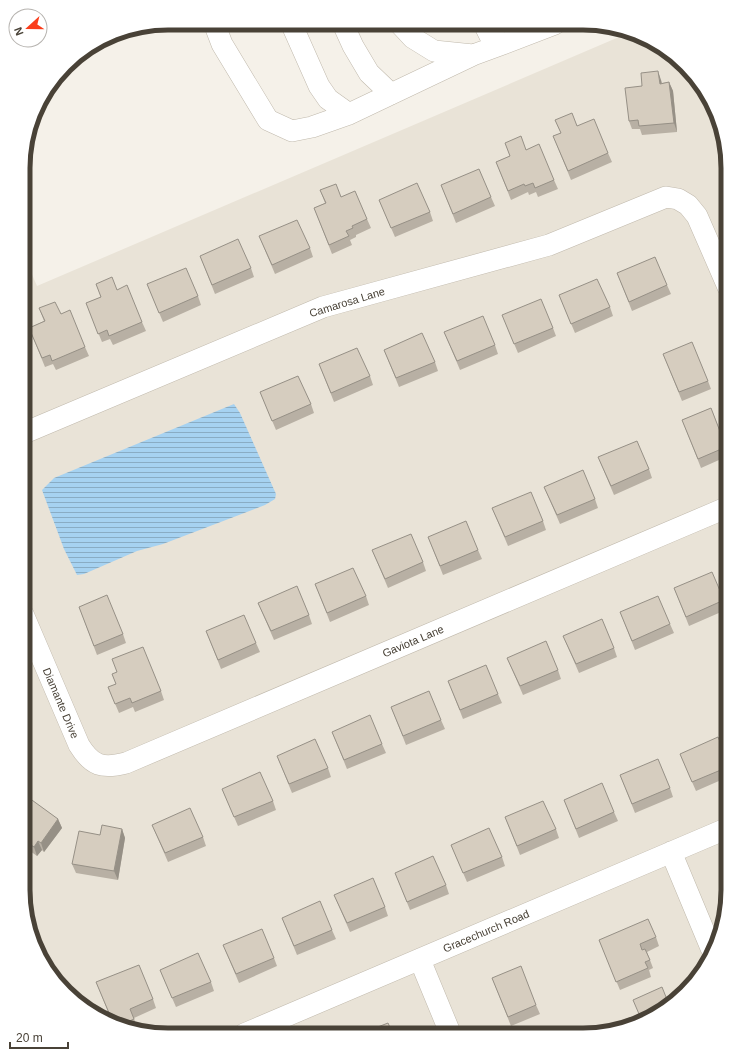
<svg xmlns="http://www.w3.org/2000/svg" width="751" height="1058" font-family="Helvetica,sans-serif">
  <style>
    .residential { fill: #e9e3d7 }
    .water { fill: url(#water-rules) }
    .lines { fill: none; stroke-linecap: round; stroke-linejoin: round }
    .minor-casing { stroke: #c0b9ac; stroke-width: 22 }
    .minor { stroke: #fff; stroke-width: 21 }
    .wall { fill: #b8b0a4 }
    .shaded-wall { fill: #969086 }
    .building { fill: #d6cdbf; stroke: #969086 }
    .labels { text-anchor: middle; stroke-width: 3.5; stroke-linejoin: round; paint-order: stroke }
    .street-label { font-size: 11px; fill: #494237; stroke: #fff }
    .rim { fill: none; stroke: #494237; stroke-width: 5 }
  </style>
  <defs>
    <pattern id="water-rules" width="6" height="5" patternUnits="userSpaceOnUse"><rect width="6" height="5" fill="#a6d2f1"/><path d="M0 2.5h6" fill="none" stroke="#89acc4"/></pattern>
  </defs>
  <rect width="100%" height="100%" fill="#f5f1e9"/>
  <path class="residential" d="M626,34L671,53L713,104L728,168V900L703,971L647,1020L583,1035L149,1034L87,1010L38,954L23,890L24,256L37,286Z"/>
  <path class="water" d="M234,404L240,413L276,494L275,499L265,505L163,544L137,551L84,574L77,575L64,549L42,490L54,478Z"/>
  <g class="lines">
    <g class="minor-casing">
      <path id="minor" d="M214,23L222,44L268,120L292,131L312,127L349,114L473,55
        M291,23L319,86L328,99L349,114
        M343,24L353,46L369,73L391,94
        M400,24L413,38L434,51L473,55L503,44
        M484,24L490,36L503,44L555,24
        M24,433L323,307L549,245L666,197L678,199L688,205L697,216L728,287
        M23,614L79,745C92,766 102,769 126,763L728,507
        M671,852L711,948
        M420,960L451,1035
        M244,1034L728,828"/>
    </g>
    <use href="#minor" class="minor"/>
  </g>
  <path class="wall" d="M661,80L662,83L669,82L673,91L677,132L642,135L640,129H632L629,121L642,86Z
    M555,120L608,153L612,162L571,180L553,136L561,133Z
    M505,143L526,150L554,180L558,189L538,197L536,192L529,195L528,192L511,200L496,162L510,156Z
    M441,185L491,197L495,206L456,223Z
    M320,190L341,197L367,219L371,228L356,235V237L350,240L352,245L332,254L314,208L325,203Z
    M379,200L430,212L433,221L395,237Z
    M259,236L310,248L313,257L275,274Z
    M200,256L251,268L254,277L215,294Z
    M617,273L667,285L671,294L632,311Z
    M96,284L117,290L142,322L146,331L113,345L110,339L102,342L86,303L101,297Z
    M147,284L198,296L201,305L163,322Z
    M559,295L610,307L613,316L575,333Z
    M39,308L61,314L85,347L89,356L56,370L53,364L45,367L29,328L44,321Z
    M502,315L553,328L556,336L518,353Z
    M444,332L495,345L498,354L460,370Z
    M384,350L435,362L438,371L399,387Z
    M663,354L708,381L711,389L682,401Z
    M319,364L370,376L373,385L334,402Z
    M24,366L28,377L24,379Z
    M260,392L311,404L314,413L276,430Z
    M711,408L728,451V456L701,468L682,420Z
    M598,457L649,469L652,478L614,495Z
    M544,487L595,499L598,508L560,524Z
    M492,508L543,521L546,530L508,546Z
    M428,537L478,550L482,559L443,575Z
    M372,550L423,562L426,571L388,588Z
    M315,584L366,596L369,605L330,622Z
    M674,588L724,600L728,609L689,626Z
    M258,603L309,615L312,624L274,640Z
    M79,607L123,634L126,643L97,655Z
    M620,612L670,624L674,633L635,650Z
    M206,631L256,643L260,652L221,669Z
    M563,636L614,648L617,657L579,673Z
    M507,658L558,670L561,679L523,695Z
    M112,674L161,691L164,700L135,712L133,707L119,713L108,687L116,684Z
    M448,681L498,694L502,703L463,719Z
    M391,707L441,720L445,729L406,745Z
    M332,732L382,744L386,753L347,769Z
    M680,754L728,759V777L696,791Z
    M277,756L328,768L331,777L292,793Z
    M620,775L670,788L673,797L635,813Z
    M222,789L273,801L276,810L238,826Z
    M23,797L58,819L62,828L44,852L42,850L37,856L23,846Z
    M564,800L614,812L618,821L579,838Z
    M505,817L556,829L559,838L520,855Z
    M152,825L203,837L206,846L168,862Z
    M122,829L125,838L118,880L76,873L72,864L100,835Z
    M451,845L502,857L505,866L467,882Z
    M395,873L446,885L449,894L410,910Z
    M334,895L385,907L388,916L350,932Z
    M282,918L332,930L336,939L297,955Z
    M656,937L659,946L647,952L653,968L649,970L651,977L620,990L599,940Z
    M223,945L274,958L277,966L239,983Z
    M160,970L211,982L214,991L176,1007Z
    M492,978L536,1005L540,1014L511,1026Z
    M96,982L153,999L156,1008L134,1018L137,1028L136,1029L111,1019Z"/>
  <path class="shaded-wall" d="M658,71L661,80L663,93L660,84Z
    M669,82L673,91L677,132L674,123Z
    M58,819L62,828L44,852L41,843Z
    M122,829L125,838L118,880L114,871Z
    M38,841L42,850L37,856L34,847Z"/>
  <path class="building" d="M658,71L660,84L669,82L674,123L639,126L638,120L629,121L625,88L642,86L641,73Z
    M572,113L577,126L594,119L608,153L568,171L553,136L561,133L555,120Z
    M521,136L526,150L539,144L554,180L535,188L533,183L525,186L524,184L508,191L496,162L510,156L505,143Z
    M479,169L491,197L453,214L441,185Z
    M417,183L430,212L391,228L379,200Z
    M336,184L341,197L355,191L367,219L352,226L353,228L346,231L349,236L329,245L314,208L326,203L320,190Z
    M297,220L310,248L272,265L259,236Z
    M238,239L251,268L212,285L200,256Z
    M655,257L667,285L629,302L617,273Z
    M186,268L198,296L159,313L147,284Z
    M112,277L117,290L127,285L142,322L109,336L107,330L98,334L86,303L101,297L96,284Z
    M597,279L610,307L571,324L559,295Z
    M541,299L553,328L514,344L502,315Z
    M55,302L61,314L70,310L85,347L52,361L50,355L42,358L29,328L45,321L39,308Z
    M483,316L495,345L457,361L444,332Z
    M422,333L435,362L396,378L384,350Z
    M692,342L708,381L679,392L663,354Z
    M357,348L370,376L331,393L319,364Z
    M298,376L311,404L272,421L260,392Z
    M711,408L726,447L698,459L682,420Z
    M637,441L649,469L611,486L598,457Z
    M583,470L595,499L557,515L544,487Z
    M531,492L543,521L505,537L492,508Z
    M466,521L478,550L440,566L428,537Z
    M411,534L423,562L385,579L372,550Z
    M353,568L366,596L327,613L315,584Z
    M712,572L724,600L686,617L674,588Z
    M297,586L309,615L271,631L258,603Z
    M107,595L123,634L94,646L79,607Z
    M658,596L670,624L632,641L620,612Z
    M244,615L256,643L218,660L206,631Z
    M602,619L614,648L576,664L563,636Z
    M546,641L558,670L520,686L507,658Z
    M143,647L161,691L132,703L130,698L115,704L108,687L116,684L112,674L117,672L112,659Z
    M486,665L498,694L460,710L448,681Z
    M429,691L441,720L403,736L391,707Z
    M370,715L382,744L344,760L332,732Z
    M718,737L728,759V767L692,782L680,754Z
    M315,739L328,768L289,784L277,756Z
    M658,759L670,788L632,804L620,775Z
    M260,772L273,801L234,817L222,789Z
    M602,783L614,812L576,829L564,800Z
    M25,795L58,819L41,843L38,841L34,847L23,840V797Z
    M543,801L556,829L517,846L505,817Z
    M190,808L203,837L165,853L152,825Z
    M102,825L122,829L114,871L72,864L79,831L100,835Z
    M489,828L502,857L463,873L451,845Z
    M433,856L446,885L407,902L395,873Z
    M373,878L385,907L347,923L334,895Z
    M320,901L332,930L294,946L282,918Z
    M648,919L656,937L640,944L642,950L645,949L650,960L645,962L648,968L616,982L599,940Z
    M262,929L274,958L236,974L223,945Z
    M198,953L211,982L172,998L160,970Z
    M139,965L153,999L130,1009L134,1019L123,1024L112,1020L96,982Z
    M521,966L536,1005L508,1017L492,978Z
    M662,987L668,1002L647,1020L642,1021L633,1000Z
    M77,994L81,1003L74,995Z
    M388,1023L393,1034H360Z"/>
  <g class="labels">
    <g class="street-label">
      <text transform="translate(347 302) rotate(-17)" y="4">Camarosa Lane</text>
      <text transform="translate(413 641) rotate(-23)" y="4">Gaviota Lane</text>
      <text transform="translate(61 703) rotate(67)" y="4">Diamante Drive</text>
      <text transform="translate(486 931) rotate(-23)" y="4">Gracechurch Road</text>
    </g>
  </g>
  <path d="M0 0H751V1058H0ZM168 30H583A138 138 0 0 1 721 168V890A138 138 0 0 1 583 1028H168A138 138 0 0 1 30 890V168A138 138 0 0 1 168 30Z" fill="#fff" fill-rule="evenodd"/>
  <path class="rim" d="M168 30H583A138 138 0 0 1 721 168V890A138 138 0 0 1 583 1028H168A138 138 0 0 1 30 890V168A138 138 0 0 1 168 30Z"/>
  <g transform="translate(28 28) rotate(249)"><circle r="19" fill="#ffffff" stroke="#b6b3af"/>
  <path d="M0-3L7 15L0 10L-7 15Z" fill="#fa3d1b"/>
  <text y="-6" font-size="11" font-weight="bold" text-anchor="middle" fill="#494237">N</text>
  </g>
  <path d="M10 1042v6h58v-6" fill="none" stroke="#494237" stroke-width="2"/>
  <text x="16" y="1042" font-size="12" fill="#494237" stroke="#ffffff" stroke-width="3" paint-order="stroke">20 m</text>
</svg>
